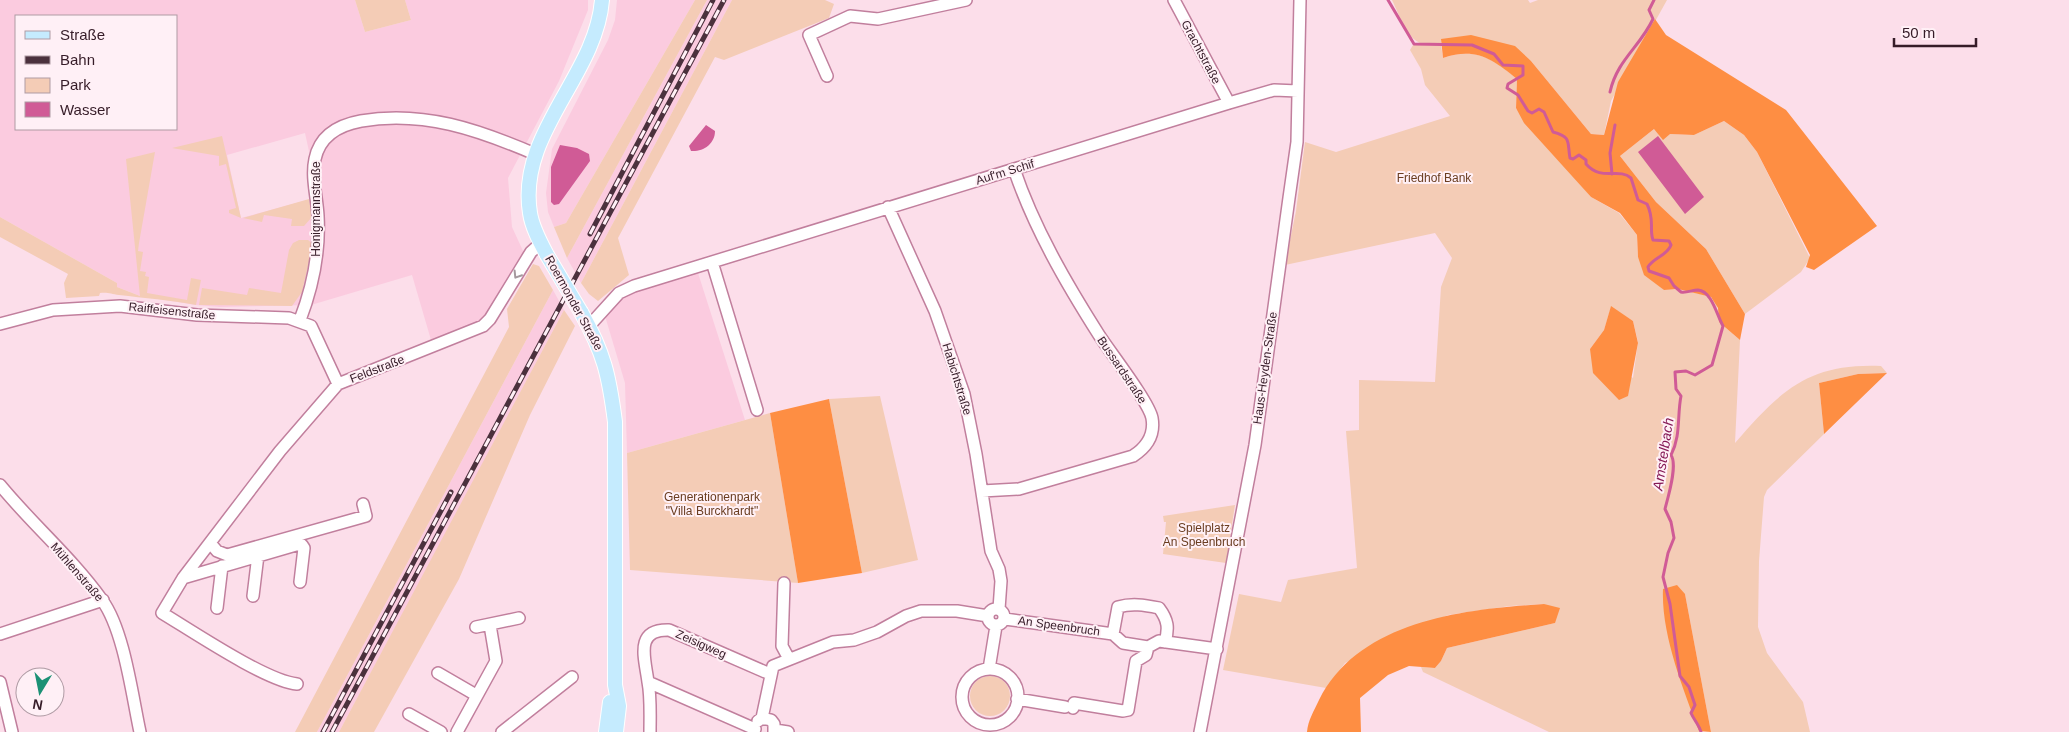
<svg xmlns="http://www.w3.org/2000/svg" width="2069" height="732" font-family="Helvetica,sans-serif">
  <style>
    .built { fill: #fbcbdf; fill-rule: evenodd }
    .green { fill: #f4ccb6; fill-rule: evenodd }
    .forest { fill: #fe8e43 }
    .water { fill: #d05b96 }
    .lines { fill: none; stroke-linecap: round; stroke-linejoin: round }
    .stream { stroke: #d05b96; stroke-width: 3 }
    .minor-casing { stroke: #c17f9d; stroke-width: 14 }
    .major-casing { stroke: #fff; stroke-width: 16 }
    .minor { stroke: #fff; stroke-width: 11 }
    .major { stroke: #c5ebfe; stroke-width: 14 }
    .rail-casing { stroke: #4b313d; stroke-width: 5 }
    .rail { stroke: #fff0f6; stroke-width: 3; stroke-dasharray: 9; stroke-linecap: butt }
    .major-bridge-casing { stroke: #fff; stroke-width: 16; stroke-linecap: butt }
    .major-bridge { stroke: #c5ebfe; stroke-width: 14 }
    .oneway { stroke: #a5999e }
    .labels { text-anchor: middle; stroke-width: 4; stroke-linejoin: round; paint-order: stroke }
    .street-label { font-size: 12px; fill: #361c28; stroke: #fff0f6 }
    .park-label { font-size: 12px; fill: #6a3d20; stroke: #fff0f6 }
    .water-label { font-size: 14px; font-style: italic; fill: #851956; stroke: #fff0f6 }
  </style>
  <rect width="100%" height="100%" fill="#fcdeea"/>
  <path class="built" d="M0,0H355L365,32L411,20L405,0H588V10L559,81L508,178L512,227L524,253L484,319L474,325L431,340L412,275L311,305L220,307L196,305L140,296L117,287V283L0,217ZM16,16H176V129H16ZM305,133L319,197L241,218L227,155Z
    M617,0H695L566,223L554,227L548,212L546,193L552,149L608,40L615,20Z
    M707,0H732L581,283L567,258Z
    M698,273L745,420L627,453L625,383L605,316L624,294L641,287Z
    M553,290L564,310L428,567L339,732H317Z"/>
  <path class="green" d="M355,0H405L411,20L365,32Z
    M695,0H707L567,258L554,227L566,223Z
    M732,0H825L834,4L829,18L724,60L715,57L618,238L629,275L598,301L589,294L581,283Z
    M1392,0H1528L1530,3L1538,0H1667L1611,101L1604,135L1591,134L1531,61L1441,40V43L1427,45H1441L1443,58C1476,47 1493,59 1517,79L1516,108L1591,197L1619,213L1637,235L1638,257L1664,290C1674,289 1681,290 1691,292C1713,297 1718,297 1719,322L1740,340L1735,443C1780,391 1808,363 1881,366L1887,373L1858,374L1819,383L1824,434L1767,490L1764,497L1759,561L1758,627L1767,653L1803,702L1810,732H1711L1685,594L1670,639L1682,682L1700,732H1549L1423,672L1421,667L1435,668L1441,661L1447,648L1555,623L1544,604L1510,606L1448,615L1345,663L1326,688L1223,670L1239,594L1281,602L1288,580L1357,568L1346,431L1359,430V380L1435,382L1441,287L1452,258L1435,233L1285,265L1296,211L1305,142L1336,152L1450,116L1425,85L1421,69L1410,50L1413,45H1426C1407,42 1400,16 1392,0ZM1611,307L1633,321L1638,342L1633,378L1590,349L1604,330Z
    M1724,121L1744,135L1757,152L1810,258L1801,272L1745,314L1706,249L1656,202L1620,156L1654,129L1670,134L1694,135Z
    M222,136L241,218L229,213V210L236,208L226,164L219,166V156L172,148Z
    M155,152L139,243L138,251L143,252L140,271L146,272L145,276L149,277L147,293L187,300L191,278L201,280L196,305C170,300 144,298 119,295C111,294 108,292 100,293L99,296L66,298L64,283L68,274L0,237V217L117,283V287L140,296L126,159Z
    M309,199L312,217L304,226H291L292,219L264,215L262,222L243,218Z
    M299,240H308L313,244L302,292L292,306L199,305L202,288L247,295L249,288L281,293L289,250L293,243Z
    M533,264L539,266L553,290L317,732H295L509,327L507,309Z
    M564,310L575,326L530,415L459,579L374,732H339Z
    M880,396L918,560L862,573L829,399Z
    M770,413L798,583L630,570L627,453Z
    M1235,505L1226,563L1163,554L1166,522H1164L1163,516Z
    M970 696a20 20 0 1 1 40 0a20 20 0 1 1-40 0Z"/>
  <path class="forest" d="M1655,19L1666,35L1786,110L1877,226L1814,270L1806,267L1810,255L1757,152L1744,135L1724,121L1694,135L1670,134L1663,140L1654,129L1620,156L1656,202L1706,249L1745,314L1740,340L1719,322L1718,308L1711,297L1678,289L1664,290L1644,275L1638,257L1637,235L1620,213L1591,197L1524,123L1516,108L1517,79C1492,59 1476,47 1443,58L1441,39L1471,35L1515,46L1531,61L1591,134L1604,135L1618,82Z
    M1611,306L1633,321L1638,343L1628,396L1619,400L1593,373L1590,349L1604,330Z
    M1887,373L1824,434L1819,383L1858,374Z
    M829,399L862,573L798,583L770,413Z
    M1677,585L1685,594L1711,732L1699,731C1683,689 1661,634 1663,589Z
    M1544,604L1560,608L1555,623L1447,648L1441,661L1435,668L1409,666L1388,675L1360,698L1361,732H1307C1308,720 1314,711 1319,700C1359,620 1465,609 1544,604Z"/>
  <path class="water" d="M706,125L715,131C715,144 703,152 691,151L689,146Z
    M1658,136L1704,197L1685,214L1638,152Z
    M560,145L577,148L589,154L590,161L559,204L554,205L551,202V167Z"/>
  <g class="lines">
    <path class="stream" d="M1388,0L1414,44L1472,45L1494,54L1503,65L1523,66V75L1508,84L1507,88L1518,95L1528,111L1532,113L1539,109L1544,112L1553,132C1572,137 1567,142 1570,158L1573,159L1579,155L1586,160V164C1602,182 1618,167 1631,178L1638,200L1647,204C1655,220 1649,229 1653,240L1669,241L1671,245C1667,256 1654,257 1648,267L1649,271L1669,278L1674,286L1681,292C1687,293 1692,290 1698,290C1712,291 1717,316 1723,326L1712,365L1695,375L1686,371L1675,372L1676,389L1681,396C1677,416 1681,436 1671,455C1678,465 1668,497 1665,509L1671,522L1674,538L1668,553L1663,577L1670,604L1680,676L1689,687L1695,705L1691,713C1694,720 1699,725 1701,732
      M1610,92C1617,60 1640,47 1653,19L1649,10L1654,0
      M1612,174L1610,153L1615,125"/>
    <g class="minor-casing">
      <path id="minor" d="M1174,0L1229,103
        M827,76L809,35L850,16L878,19L966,0
        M888,207L935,311L964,394L976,454L991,551L999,569L1001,581L999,609
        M712,262L757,410
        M300,320C313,286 320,252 318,216C317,197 311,177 315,159C320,135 339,125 361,121C423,110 479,130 535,154
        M0,324L53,310L120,306L197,315L289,318L311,326L338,384
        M589,326L619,293L634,286L1229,103L1274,90L1298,91
        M0,485C32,524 72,558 102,600C124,630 132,695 140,732
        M982,491L1019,489L1133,456C1147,447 1155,435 1152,418C1149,402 1110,352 1099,335C1066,283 1034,228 1014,169
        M211,544L217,551L227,555L366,516L363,504
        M183,578L296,545H302L304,548L300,582
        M784,583L782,646L789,659
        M253,596L258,555
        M217,608L222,566
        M988 617a8 8 0 1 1 16 0a8 8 0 1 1-16 0Z
        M1005,619L1113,634L1123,643L1148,647L1159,641L1217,649
        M476,627L519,618
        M0,634L103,600
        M1113,634L1118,607C1132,603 1144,605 1159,608C1168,620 1169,628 1165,642
        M989,669L996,626
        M962 697a28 28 0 1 1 56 0a28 28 0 1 1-56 0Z
        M438,673L476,695
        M0,682L12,732
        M648,682L755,729
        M297,684C266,681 192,631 162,613L183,578L280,451L338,384L483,326L490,319L531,252L541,243
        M1017,699L1065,707
        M1073,708L1074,703L1123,711L1128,710L1136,661L1146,655L1148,647
        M409,714L441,732
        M762,718L773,666L833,642L854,640L877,632L906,616L921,611H957L988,616
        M758,721L762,718L771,720L774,724V732
        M775,730L788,732
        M457,732L496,661L490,625
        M502,732L572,677
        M650,732C650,716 651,697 648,682C645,658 634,629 669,630L770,674
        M1200,732L1255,445L1289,198L1297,142L1300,0"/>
    </g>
    <g class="major-casing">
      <path id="major" d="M547,255C540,242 532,227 530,213C517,133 596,76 602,0
        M581,312C604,353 609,375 615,422V685L619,706L616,732
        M606,732L610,702"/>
    </g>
    <use href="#minor" class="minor"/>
    <use href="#major" class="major"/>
    <g class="rail-casing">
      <path id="rail" d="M590,234L713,0
        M323,732L451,492
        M332,732L724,0"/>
    </g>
    <use href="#rail" class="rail"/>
    <g class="major-bridge-casing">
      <path id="major-bridge" d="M547,255L581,312"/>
    </g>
    <use href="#major-bridge" class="major-bridge"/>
  </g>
  <defs><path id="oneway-chevron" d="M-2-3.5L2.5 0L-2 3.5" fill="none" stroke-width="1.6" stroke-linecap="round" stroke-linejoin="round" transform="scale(1.25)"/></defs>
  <use class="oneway" href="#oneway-chevron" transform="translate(517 275) rotate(122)"/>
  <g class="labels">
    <g class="street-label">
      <text transform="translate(1201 52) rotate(62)" y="4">Grachtstraße</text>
      <text transform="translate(1005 172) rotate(-17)" y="4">Auf'm Schif</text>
      <text transform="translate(316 209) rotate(-90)" y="4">Honigmannstraße</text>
      <text transform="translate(574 303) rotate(61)" y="4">Roermonder Straße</text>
      <text transform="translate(172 311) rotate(6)" y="4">Raiffeisenstraße</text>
      <text transform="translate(1265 368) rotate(-82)" y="4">Haus-Heyden-Straße</text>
      <text transform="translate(377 369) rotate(-21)" y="4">Feldstraße</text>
      <text transform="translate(1122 370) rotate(56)" y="4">Bussardstraße</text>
      <text transform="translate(957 379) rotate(73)" y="4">Habichtstraße</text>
      <text transform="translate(77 572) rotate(49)" y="4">Mühlenstraße</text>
      <text transform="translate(1059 626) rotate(8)" y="4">An Speenbruch</text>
      <text transform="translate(701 644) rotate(24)" y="4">Zeisigweg</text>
    </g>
    <g class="park-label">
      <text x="1434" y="182">Friedhof Bank</text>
      <text x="712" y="501">Generationenpark<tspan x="712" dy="14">"Villa Burckhardt"</tspan></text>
      <text x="1204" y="532">Spielplatz<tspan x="1204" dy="14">An Speenbruch</tspan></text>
    </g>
    <g class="water-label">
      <text transform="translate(1663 454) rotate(-81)" y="5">Amstelbach</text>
    </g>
  </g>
  <rect x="15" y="15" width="162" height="115" fill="#fff0f6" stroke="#af9ba4"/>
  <rect x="25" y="31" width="25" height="8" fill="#c5ebfe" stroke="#af9ba4"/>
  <text x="60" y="40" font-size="15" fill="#361c28">Straße</text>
  <rect x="25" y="56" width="25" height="8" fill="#4b313d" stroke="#af9ba4"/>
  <text x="60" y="65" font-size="15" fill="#361c28">Bahn</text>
  <rect x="25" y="78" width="25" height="15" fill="#f4ccb6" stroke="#af9ba4"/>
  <text x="60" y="90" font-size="15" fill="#361c28">Park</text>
  <rect x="25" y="102" width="25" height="15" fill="#d05b96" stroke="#af9ba4"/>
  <text x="60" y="115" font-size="15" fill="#361c28">Wasser</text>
  <g transform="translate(40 692) rotate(190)"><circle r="24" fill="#fff0f6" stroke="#af9ba4"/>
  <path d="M0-4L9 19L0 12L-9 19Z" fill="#1c9175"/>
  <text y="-8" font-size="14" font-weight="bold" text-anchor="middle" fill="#361c28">N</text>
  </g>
  <path d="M1894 38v8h82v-8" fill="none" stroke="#361c28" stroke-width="2.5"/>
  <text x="1902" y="38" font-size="15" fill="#361c28" stroke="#fff0f6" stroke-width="4" paint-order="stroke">50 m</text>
</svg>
